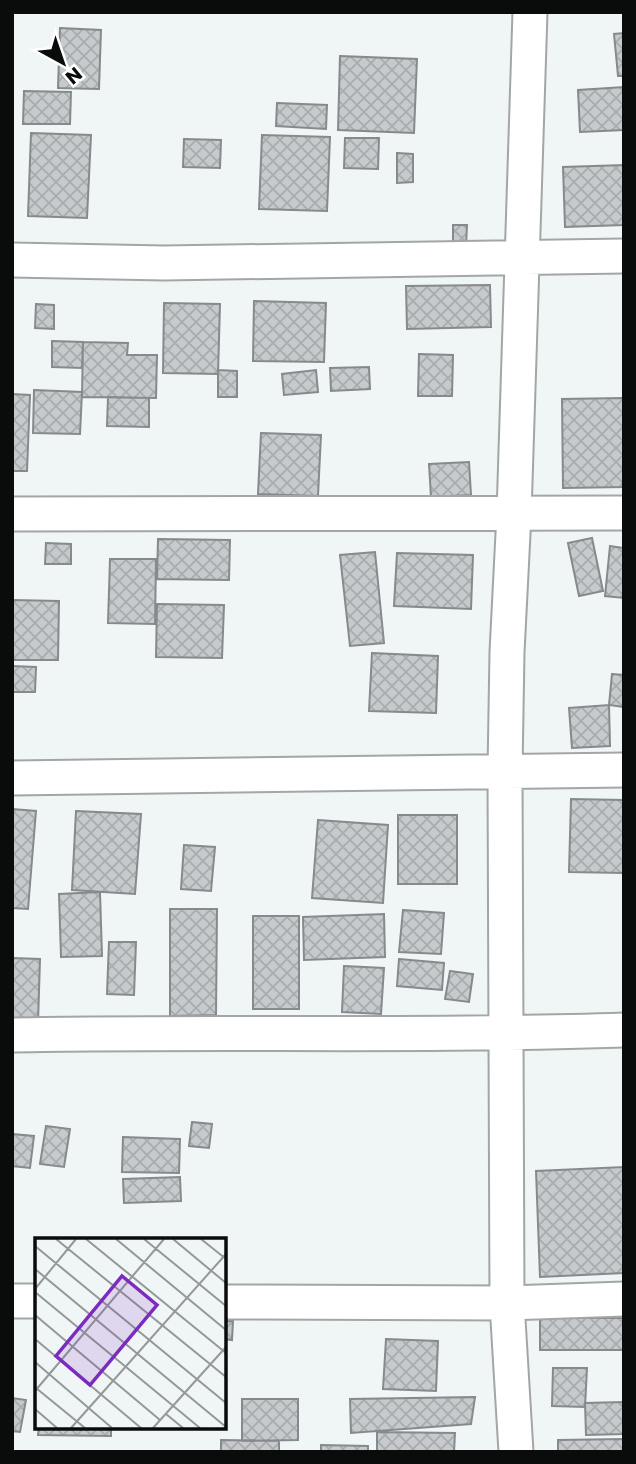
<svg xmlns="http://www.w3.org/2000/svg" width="636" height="1464" font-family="Poppins,sans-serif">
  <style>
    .building { fill: url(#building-cross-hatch); stroke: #878a8c; stroke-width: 2 }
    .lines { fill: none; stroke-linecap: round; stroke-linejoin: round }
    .minor-casing { stroke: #a2a6a7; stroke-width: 37 }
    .minor { stroke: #fff; stroke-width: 33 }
    .inset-road { fill: none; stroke: #949898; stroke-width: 2 }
    .view { fill: #7b2cbf; fill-opacity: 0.15; stroke: #7b2cbf; stroke-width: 3.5 }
    .inset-edge { fill: none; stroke: #0a0c0c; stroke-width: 3.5 }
  </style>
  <defs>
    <pattern id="building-cross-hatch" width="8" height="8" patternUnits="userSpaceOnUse" patternTransform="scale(1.75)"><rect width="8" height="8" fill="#c6cacc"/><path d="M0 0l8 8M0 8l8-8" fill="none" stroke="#a9acae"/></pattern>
  </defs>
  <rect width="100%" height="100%" fill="#f0f5f6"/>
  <path class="building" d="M60,28L101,30L99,89L58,88Z
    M624,33V76H618L614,34Z
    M340,56L417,59L414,133L338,130Z
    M624,87V130L580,132L578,90Z
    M24,91L71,92L70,124H23Z
    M277,103L327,105L326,129L276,126Z
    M31,133L91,135L87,218L28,216Z
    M262,135L330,137L327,211L259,209Z
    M345,138H379L378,169L344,168Z
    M184,139L221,140L220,168L183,167Z
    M397,153L413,154V182L397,183Z
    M624,165V225L565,227L563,167Z
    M453,225H467L466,247H453Z
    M490,285L491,327L407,329L406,286Z
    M254,301L326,303L324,362L253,361Z
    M164,303L220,304L218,374L163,373Z
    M36,304L54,305V329L35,328Z
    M52,341L83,342L82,368L52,367Z
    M83,342L128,343L127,355H157L156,398L82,397Z
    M419,354L453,355L452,396H418Z
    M369,367L370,389L331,391L330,368Z
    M218,370L237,371V397H218Z
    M316,370L318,392L284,395L282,374Z
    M34,390L82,392L80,434L33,433Z
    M12,394L30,395L27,471H12Z
    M108,397L149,398V427L107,426Z
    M624,398V487L563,488L562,399Z
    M261,433L321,435L318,496L258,494Z
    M469,462L471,495L431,497L429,464Z
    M592,538L603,591L579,596L568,543Z
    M158,539L230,540L229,580L157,579Z
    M46,543L71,544V564H45Z
    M610,546L624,548V598L605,596Z
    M375,552L384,643L350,646L340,555Z
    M397,553L473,555L471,609L394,606Z
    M110,559H156L155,624L108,623Z
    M12,600L59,601L58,660H12Z
    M157,604L224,605L222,658L156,657Z
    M372,653L438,656L436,713L369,711Z
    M12,666L36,667L35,692H12Z
    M612,674L624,675V707L609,705Z
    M609,705L610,746L572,748L569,708Z
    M571,799L624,800V873L569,872Z
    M12,809L36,811L28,909L12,908Z
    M76,811L141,814L135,894L72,890Z
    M398,815H457V884H398Z
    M318,820L388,825L383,903L312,898Z
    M184,845L215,847L211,891L181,889Z
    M100,892L102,956L61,957L59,894Z
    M170,909H217L216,1015L170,1016Z
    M403,910L444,913L441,954L399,952Z
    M384,914L385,957L304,960L303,917Z
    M253,916H299V1009H253Z
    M109,942H136L134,995L107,994Z
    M12,958L40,959L38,1023H12Z
    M399,959L444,963L442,990L397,986Z
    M344,966L384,968L381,1014L342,1012Z
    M450,971L473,974L469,1002L445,999Z
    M192,1122L212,1124L209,1148L189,1146Z
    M46,1126L70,1129L64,1167L40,1164Z
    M12,1134L34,1136L30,1168L12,1166Z
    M123,1137L180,1139L179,1173L122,1172Z
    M624,1167V1273L540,1277L536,1171Z
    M180,1177L181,1201L124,1203L123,1179Z
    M540,1318H624V1350H540Z
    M224,1321H233L232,1340L224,1339Z
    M386,1339L438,1341L436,1391L383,1389Z
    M553,1368H587L585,1407L552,1406Z
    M475,1397L471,1424L351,1433L350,1399Z
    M12,1398L26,1400L20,1432L12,1431Z
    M242,1399H298V1440L242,1441Z
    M624,1402V1434L586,1435L585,1403Z
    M39,1427H111V1436L38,1435Z
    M377,1432L455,1433L454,1452H377Z
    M624,1439V1452H558V1440Z
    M221,1440L279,1441V1452H221Z
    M321,1445L368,1446V1452H321Z"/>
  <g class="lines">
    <g class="minor-casing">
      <path id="minor" d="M12,260L164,263L624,256
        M12,514L624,513
        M12,778L624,770
        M12,1035C216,1031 420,1037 624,1030
        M12,1301H37
        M224,1302L507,1303L624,1299
        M516,1452L507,1303L505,771L507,652L514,514L530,12"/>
    </g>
    <use href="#minor" class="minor"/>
  </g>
  <g transform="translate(35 1238)">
    <rect width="191" height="191" fill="#f0f5f6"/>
    <path class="inset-road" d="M21,1L191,139M51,1L191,115M81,1L191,92M109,1L191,68M138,1L191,45M166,1L191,21M0,8L191,165M0,31L191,189M0,51L41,1M0,54L165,190M0,77L125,182M0,101L106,190M0,124L77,190M1,150L50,190M0,153L129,1M0,171L22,190M131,176L148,190M36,190L191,16M118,190L191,109"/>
    <path class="view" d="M87,38L122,67L55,147L21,118Z"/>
    <rect width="191" height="191" class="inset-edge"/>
  </g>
  <rect width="636" height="1464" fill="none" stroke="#0a0c0c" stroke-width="28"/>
  <g transform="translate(63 63) rotate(140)" stroke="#ffffff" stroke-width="5" paint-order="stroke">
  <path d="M0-5L12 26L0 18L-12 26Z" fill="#0a0c0c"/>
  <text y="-10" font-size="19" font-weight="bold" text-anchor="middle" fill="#0a0c0c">N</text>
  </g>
</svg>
